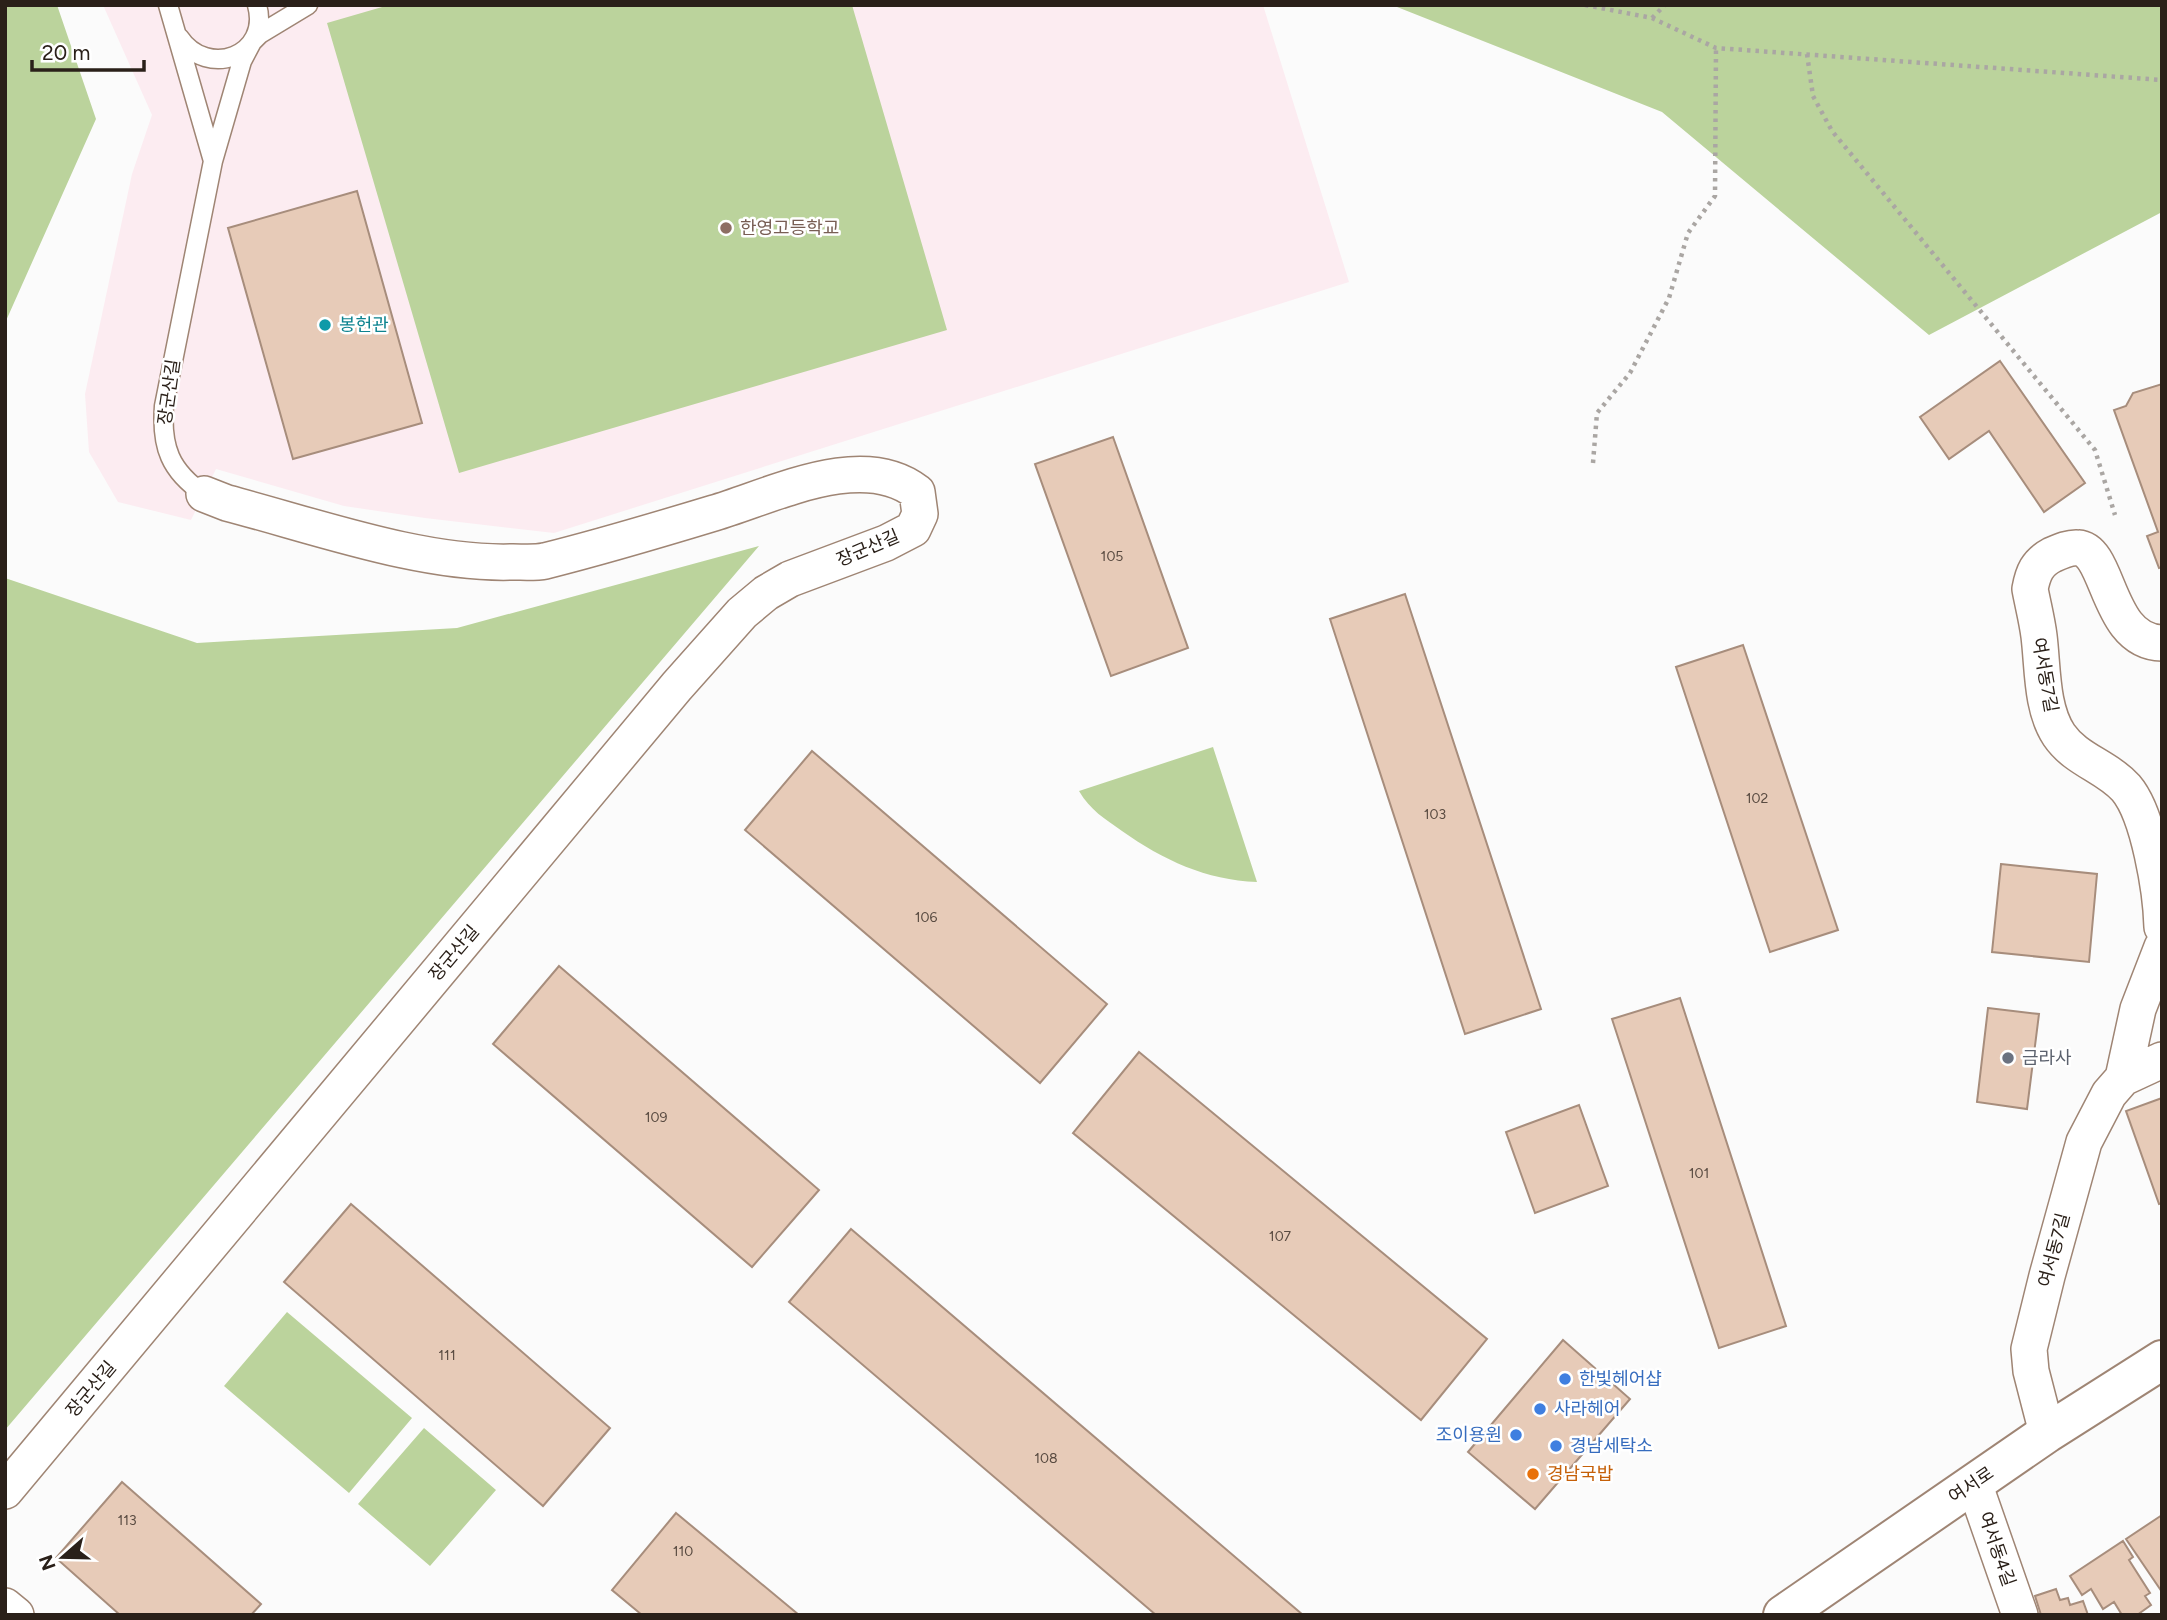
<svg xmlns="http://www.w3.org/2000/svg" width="2167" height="1620" font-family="Figtree,'Noto Sans KR',sans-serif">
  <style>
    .education { fill: #fcecf1 }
    .green { fill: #bbd39c }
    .building { fill: #e7cbb8; stroke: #a78d7c; stroke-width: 2 }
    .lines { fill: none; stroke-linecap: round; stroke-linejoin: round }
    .lane-casing { stroke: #9f8574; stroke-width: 21 }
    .street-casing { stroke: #9f8574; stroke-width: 38 }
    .secondary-casing { stroke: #9f8574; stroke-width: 42 }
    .path { stroke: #aaa6a3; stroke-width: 4.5; stroke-dasharray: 3.5 5; stroke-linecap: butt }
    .lane { stroke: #fff; stroke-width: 18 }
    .street { stroke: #fff; stroke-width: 35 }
    .secondary { stroke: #fff; stroke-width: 38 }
    .education-dot { fill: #8d6e63; stroke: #fff; stroke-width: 2.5 }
    .culture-dot { fill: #0f9aa8; stroke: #fff; stroke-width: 2.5 }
    .worship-dot { fill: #6b7280; stroke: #fff; stroke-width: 2.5 }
    .shop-dot { fill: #3f7fe0; stroke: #fff; stroke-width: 2.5 }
    .food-dot { fill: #e8710a; stroke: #fff; stroke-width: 2.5 }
    .labels { text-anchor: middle; stroke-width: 5; stroke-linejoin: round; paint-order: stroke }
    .number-label { font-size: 14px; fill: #594b41 }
    .education-label { font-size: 18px; fill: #785e54; stroke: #fff; text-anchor: start }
    .culture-label { font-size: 18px; fill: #0d838f; stroke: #fff; text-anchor: start }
    .street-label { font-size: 18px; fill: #2a2019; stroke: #fff }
    .worship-label { font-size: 18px; fill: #5b616d; stroke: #fff; text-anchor: start }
    .shop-label { font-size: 18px; fill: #366cbe; stroke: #fff; text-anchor: start }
    .food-label { font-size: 18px; fill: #c56008; stroke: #fff; text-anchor: start }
  </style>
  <rect width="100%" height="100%" fill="#fbfbfb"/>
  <path class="education" d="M103,5H1263L1349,282L554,533L425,518L344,506L216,469L191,520L118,502L89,452L85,394L132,174L152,115Z"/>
  <path class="green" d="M5,5H57L96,119L5,323Z
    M389,5H852L947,330L459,473L327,23Z
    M1392,5H2162V212L1929,335L1662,112Z
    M759,546L5,1430V578L197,643L457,628Z
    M1213,747L1257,882C1206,880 1163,860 1122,831C1105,819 1090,810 1079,791Z
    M287,1312L412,1418L349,1493L224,1386Z
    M424,1428L496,1490L430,1566L358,1504Z"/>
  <path class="building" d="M357,191L422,423L293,459L228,228Z
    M2000,361L2085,483L2044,512L1989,431L1949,459L1920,417Z
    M2162,384V567L2159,568L2147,536L2158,532L2114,410L2126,406L2133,393Z
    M1113,437L1188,648L1111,676L1035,464Z
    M1405,594L1541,1009L1465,1034L1330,619Z
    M1743,645L1838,930L1770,952L1676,667Z
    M812,751L1107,1004L1040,1083L745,830Z
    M2001,864L2097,874L2089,962L1992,952Z
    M559,966L819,1190L752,1267L493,1044Z
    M1680,998L1786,1326L1719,1348L1612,1019Z
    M1988,1008L2039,1014L2027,1109L1977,1102Z
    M1139,1052L1487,1339L1421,1420L1073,1133Z
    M2162,1098V1203L2159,1204L2126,1111Z
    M1579,1105L1608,1186L1535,1213L1506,1132Z
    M351,1204L610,1428L543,1506L284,1282Z
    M851,1229L1303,1615H1156L789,1302Z
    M1563,1340L1630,1399L1535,1509L1468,1452Z
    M122,1482L261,1604L251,1615H120L56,1558Z
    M676,1513L799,1615H642L612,1590Z
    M2162,1515V1592L2126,1539Z
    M2123,1541L2133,1557L2129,1560L2150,1593L2145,1596L2151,1605L2137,1615H2122L2114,1602L2103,1609L2091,1589L2082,1595L2070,1576Z
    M2056,1589L2060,1600L2068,1598L2070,1605L2083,1601L2088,1615H2041L2035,1596Z"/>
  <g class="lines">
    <g class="lane-casing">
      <path id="lane" d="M168,5L213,161
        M179,37C208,80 271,55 257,5
        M204,494C170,471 161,447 164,406L213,161L242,61L252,42L260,34L308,5"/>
    </g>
    <g class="street-casing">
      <path id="street" d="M2162,643C2106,642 2110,550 2078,548C2070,547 2059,552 2052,555C2037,563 2033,573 2030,589C2033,605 2037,620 2039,636C2043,668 2041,708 2059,735C2076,760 2106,766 2126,788C2149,815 2161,892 2162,927
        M2123,1078L2138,1009L2162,947
        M2047,1433L2031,1371L2029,1349L2047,1276L2084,1142L2109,1094L2123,1078L2162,1060
        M1974,1483L2020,1615
        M5,1491L677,686L742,613L766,593L790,579L886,543L913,529L920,514L917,492C862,449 772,496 714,513C658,530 601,547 545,561C535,563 523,562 513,562C423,565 315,526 227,503L204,494
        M5,1606L16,1615"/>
    </g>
    <g class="secondary-casing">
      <path id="secondary" d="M1783,1615L2047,1433L2162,1360"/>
    </g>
    <path class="path" d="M1585,5L1652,18L1716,48L2162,80
      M1652,18L1665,5
      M1807,54L1813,96L1832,131L2095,450L2115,515
      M1593,463L1597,413L1630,373L1669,298L1688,233L1715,196L1716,48"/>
    <use href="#lane" class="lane"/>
    <use href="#street" class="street"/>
    <use href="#secondary" class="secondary"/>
  </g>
  <circle class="education-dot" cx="726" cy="228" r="7"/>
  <circle class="culture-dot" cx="325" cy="325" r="7"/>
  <circle class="worship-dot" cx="2008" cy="1058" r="7"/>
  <g class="shop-dot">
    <circle cx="1565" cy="1379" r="7"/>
    <circle cx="1540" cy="1409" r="7"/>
    <circle cx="1516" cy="1435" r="7"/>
    <circle cx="1556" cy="1446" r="7"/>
  </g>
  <circle class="food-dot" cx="1533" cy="1474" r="7"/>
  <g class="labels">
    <g class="number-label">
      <text x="1112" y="561">105</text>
      <text x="1757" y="803">102</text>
      <text x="1435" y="819">103</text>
      <text x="926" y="922">106</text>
      <text x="656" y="1122">109</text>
      <text x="1699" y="1178">101</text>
      <text x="1280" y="1241">107</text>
      <text x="447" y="1360">111</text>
      <text x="1046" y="1463">108</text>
      <text x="127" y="1525">113</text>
      <text x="683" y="1556">110</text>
    </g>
    <g class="education-label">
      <text x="740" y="234">한영고등학교</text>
    </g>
    <g class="culture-label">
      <text x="339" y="331">봉헌관</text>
    </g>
    <g class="street-label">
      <text transform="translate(169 392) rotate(-82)" y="6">장군산길</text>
      <text transform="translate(868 548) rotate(-23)" y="6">장군산길</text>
      <text transform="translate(2045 675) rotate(80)" y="6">여서동7길</text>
      <text transform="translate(454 953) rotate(-50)" y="6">장군산길</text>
      <text transform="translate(2054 1250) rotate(-75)" y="6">여서동7길</text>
      <text transform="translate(91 1389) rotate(-50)" y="6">장군산길</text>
      <text transform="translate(1971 1485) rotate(-34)" y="6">여서로</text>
      <text transform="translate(1997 1549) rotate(71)" y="6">여서동4길</text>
    </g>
    <g class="worship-label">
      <text x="2022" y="1064">금라사</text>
    </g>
    <g class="shop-label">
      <text x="1579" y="1385">한빛헤어샵</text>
      <text x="1554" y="1415">사라헤어</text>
      <text x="1502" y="1441" text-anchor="end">조이용원</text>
      <text x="1570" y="1452">경남세탁소</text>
    </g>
    <g class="food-label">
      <text x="1547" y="1480">경남국밥</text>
    </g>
  </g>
  <rect width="2167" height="1620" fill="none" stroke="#2a2019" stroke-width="14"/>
  <g transform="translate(63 1557) rotate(250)" stroke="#ffffff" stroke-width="5" paint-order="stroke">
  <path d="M0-5L12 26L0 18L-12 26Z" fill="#2a2019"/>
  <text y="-10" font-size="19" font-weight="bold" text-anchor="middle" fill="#2a2019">N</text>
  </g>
  <path d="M32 60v10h112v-10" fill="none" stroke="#2a2019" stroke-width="3.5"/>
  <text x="42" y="60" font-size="21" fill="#2a2019" stroke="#ffffff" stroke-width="5" paint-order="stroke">20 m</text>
</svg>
